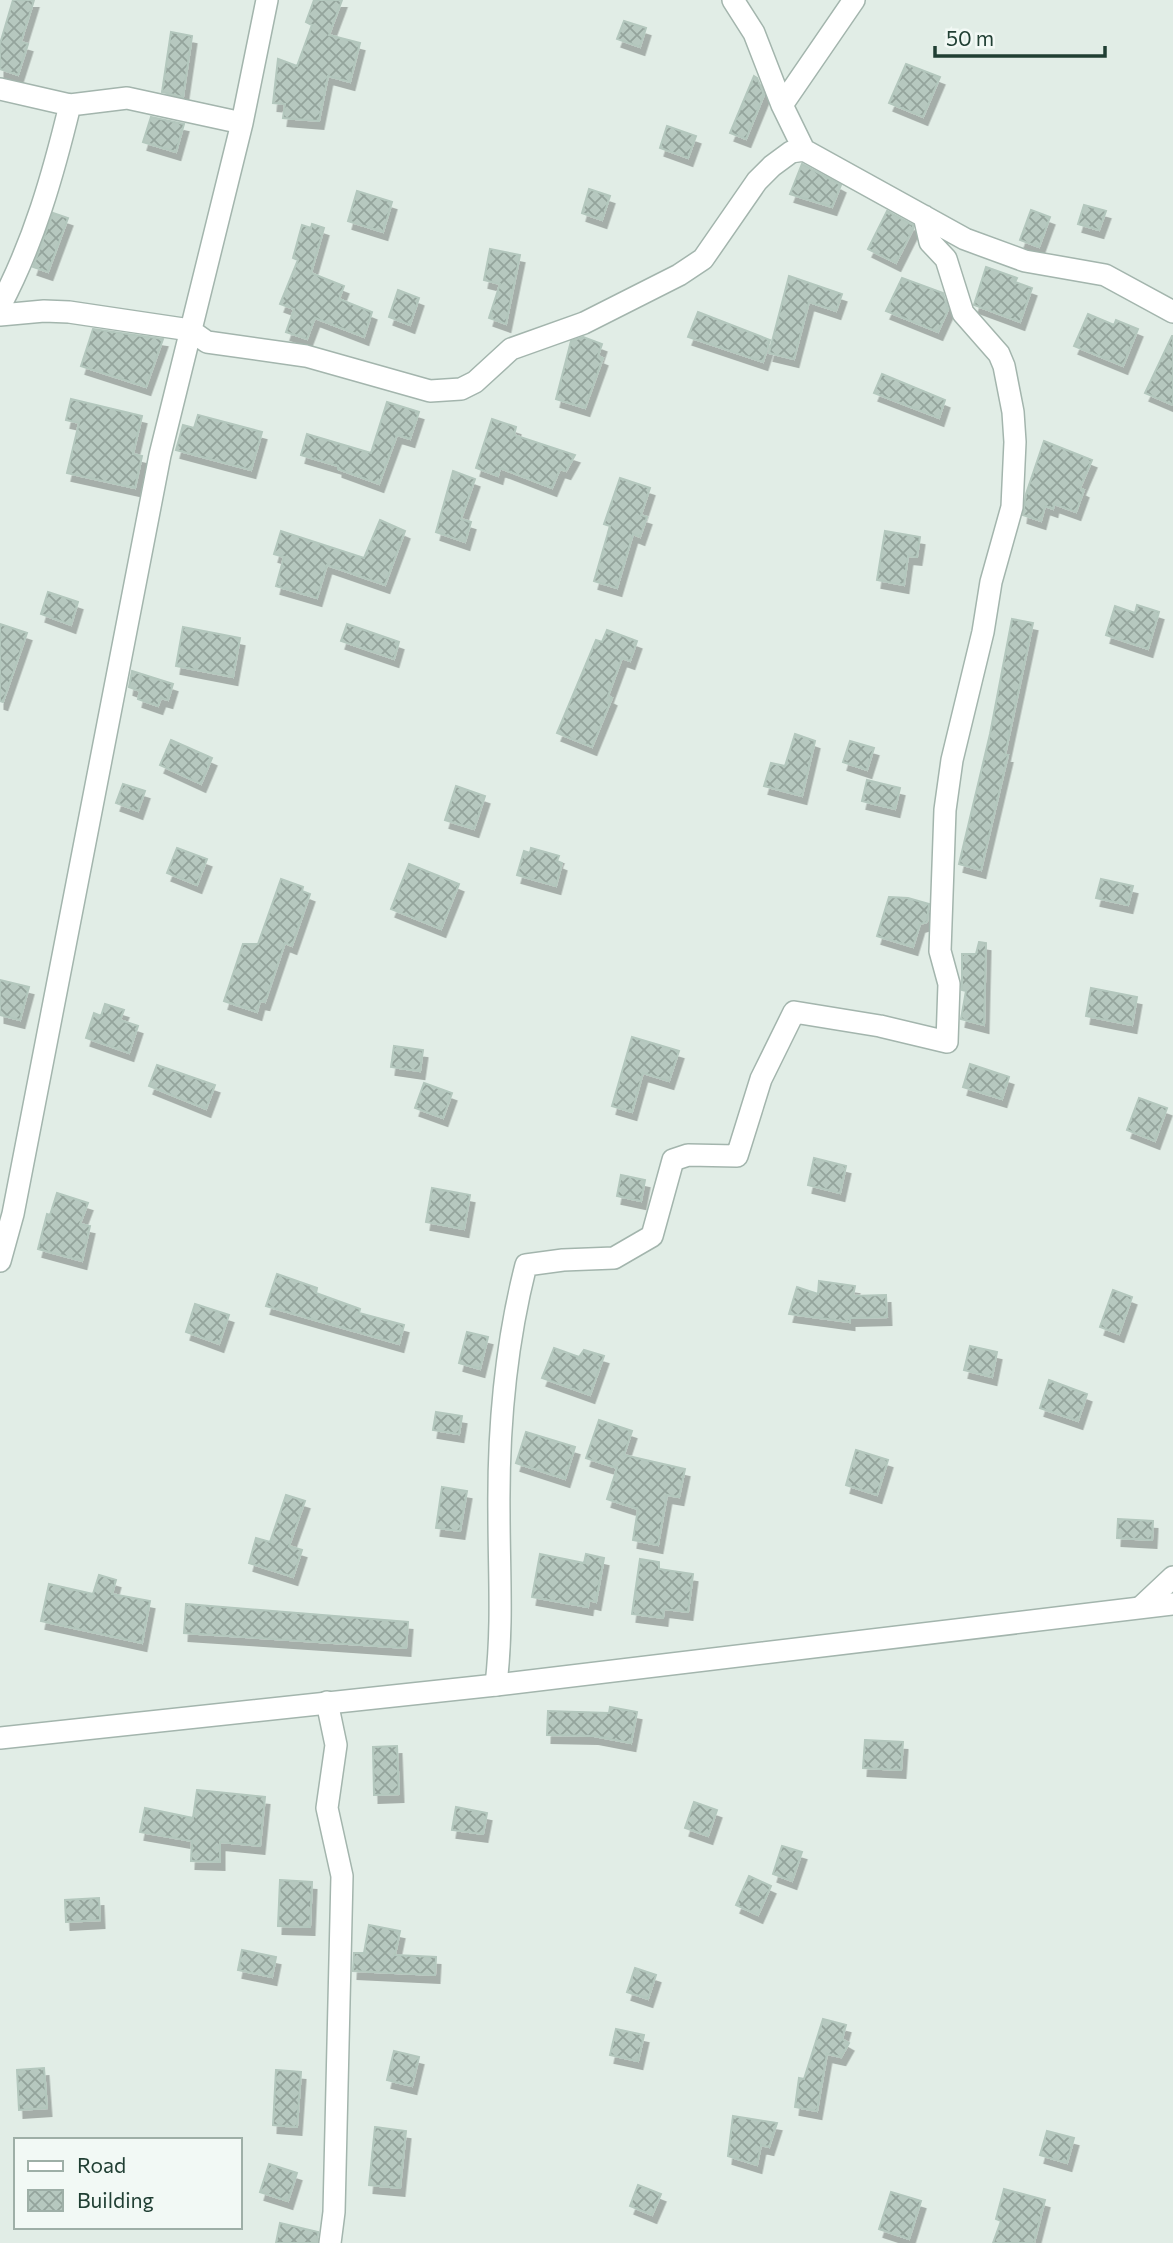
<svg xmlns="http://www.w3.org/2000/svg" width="1173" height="2243" font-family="Commissioner,sans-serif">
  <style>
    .building { fill: url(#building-cross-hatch); stroke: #b3c7bd; stroke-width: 2; filter: url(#shadow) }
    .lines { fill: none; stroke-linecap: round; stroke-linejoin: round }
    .minor-casing { stroke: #a3b5ad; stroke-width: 24 }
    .tertiary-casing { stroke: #a3b5ad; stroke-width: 24 }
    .minor { stroke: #fff; stroke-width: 21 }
    .tertiary { stroke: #fff; stroke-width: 21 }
  </style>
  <defs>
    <pattern id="building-cross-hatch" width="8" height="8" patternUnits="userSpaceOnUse" patternTransform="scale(1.75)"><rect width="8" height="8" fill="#b6c8bf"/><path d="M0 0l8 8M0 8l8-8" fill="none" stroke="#94a49c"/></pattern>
    <filter id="shadow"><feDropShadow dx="4.5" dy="8" stdDeviation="0" flood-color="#0004"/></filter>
  </defs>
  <rect width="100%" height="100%" fill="#e1ede6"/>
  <path class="building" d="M13,0H34L21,42L28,44L18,75L0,69V44Z
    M314,0H342L329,35L360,43L350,82L328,76L319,121L283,118L285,104L273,103L278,59L297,66L312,25L306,22Z
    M624,21L646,28L640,47L617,39Z
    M171,32L192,36L183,97L162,92Z
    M906,64L940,77L923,117L889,103Z
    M754,76L757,78L764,95L746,139L730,133Z
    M151,117L184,124L176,152L143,142Z
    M667,126L696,136L688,158L660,148Z
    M802,164L841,185L832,207L790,194Z
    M589,189L610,196L602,220L582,213Z
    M357,191L392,202L383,232L348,221Z
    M1084,205L1106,211L1099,230L1078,224Z
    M1031,210L1050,217L1039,247L1020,240Z
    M887,211L913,225V229L896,263L868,249Z
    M53,213L68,218L48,272L33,267Z
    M312,224L324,228L311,273L344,286L339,299L372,312L364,337L315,318L307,339L286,332L294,309L280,304L298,260L293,258L302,225L311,228Z
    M490,249L520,255L506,324L489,318L500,284L484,280Z
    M986,267L1017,278L1015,282L1032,288L1020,322L974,305Z
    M789,276L842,294L836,311L809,302L794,359L769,353Z
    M902,278L943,293L948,310L938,332L886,311Z
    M398,290L419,298L410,325L389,317Z
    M698,312L770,340L763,362L688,337Z
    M1088,314L1114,325L1116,320L1138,329L1123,366L1074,346Z
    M93,329L163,339L146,387L81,366Z
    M1172,336H1173V405L1145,393Z
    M583,337L602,344L598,356L603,358L585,408L556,399L571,341Z
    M882,374L945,400L939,418L874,393Z
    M71,399L142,416L133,454L142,456L135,488L67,473L79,423L66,420Z
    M387,402L419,412L410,439L397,435L379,484L338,469V466L301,455L307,434L371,453Z
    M198,415L262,432L251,470L176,450L183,425L194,428Z
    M492,419L516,427L514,435L575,455L566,471L560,469L552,488L500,468L498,476L476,468Z
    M1044,441L1092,460L1080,488L1084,490L1076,512L1054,504L1053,509L1045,506L1041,521L1023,515L1026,494Z
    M453,471L475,479L461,519L471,522L465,542L436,532Z
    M620,478L650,488L641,515L647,517L640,537L633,534L617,588L594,581L610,526L604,524Z
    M380,520L405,531L385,585L327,565L317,598L276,586L284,557L274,554L281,531L364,558Z
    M885,531L920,537L917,557L908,556L904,585L877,580Z
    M48,592L78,602L71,625L41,614Z
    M1137,605L1159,612L1148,649L1106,635L1115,606L1135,613Z
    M1012,619L1033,623L1005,755H1008L981,870L959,864L990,734Z
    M0,624L27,633L3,702L0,701Z
    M347,624L399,642L394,659L341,641Z
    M183,627L240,638L233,677L176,666Z
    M607,630L637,641L630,661L622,658L608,696L612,698L592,747L557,733L596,640L602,642Z
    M132,671L173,684L168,700L161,698L158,706L138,699L140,691L129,687Z
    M795,734L815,741L802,796L764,786L771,763L785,766Z
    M171,740L212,758L201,784L160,765Z
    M850,741L874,748L867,770L843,762Z
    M867,780L900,788L895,809L862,801Z
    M123,784L145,791L138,811L116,803Z
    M456,786L485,796L474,829L445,820Z
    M177,848L207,859L197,885L167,873Z
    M531,848L559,856L557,861L562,863L556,886L517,875L524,851L530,853Z
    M409,864L459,884L441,929L391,909Z
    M281,879L303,887L302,891L310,894L292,946L285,943L265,1002L260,1001L257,1012L224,1001L243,944H258Z
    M1101,879L1133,886L1128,905L1096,898Z
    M889,897L908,898L929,904L927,922L920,924L913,947L877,936Z
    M979,942L986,943L984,1025L961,1019L966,991L962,990V954H976Z
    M0,980L29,987L20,1020L0,1015Z
    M1091,988L1137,997L1132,1025L1086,1016Z
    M105,1004L124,1010L120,1020L138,1026L129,1053L86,1038L94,1013L101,1016Z
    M632,1037L679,1051L669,1081L643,1073L632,1112L612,1106Z
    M394,1046L423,1050L420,1071L391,1067Z
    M970,1064L1009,1077L1002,1099L963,1087Z
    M157,1065L215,1085L206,1109L149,1086Z
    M424,1083L452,1093L443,1118L415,1108Z
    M1139,1098L1167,1108L1155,1141L1127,1130Z
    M814,1158L846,1166L840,1193L808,1185Z
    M621,1175L645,1180L641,1201L617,1196Z
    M432,1188L470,1195L464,1229L426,1222Z
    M57,1193L88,1203L80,1224L90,1226L82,1261L38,1249L47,1214L50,1215Z
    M277,1274L317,1288L316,1293L360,1309L359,1313L404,1325L399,1344L266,1306Z
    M819,1281L855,1286L853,1296L886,1295L887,1317L850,1318V1322L789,1314L797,1287L818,1294Z
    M1113,1290L1132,1297L1119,1334L1100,1327Z
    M195,1304L229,1315L219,1344L186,1332Z
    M467,1332L488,1337L480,1369L459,1363Z
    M970,1346L997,1352L992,1377L964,1370Z
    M554,1348L579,1357L584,1350L604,1356L590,1395L542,1378Z
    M1049,1380L1087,1394L1078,1421L1040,1408Z
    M436,1412L462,1416L459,1434L433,1430Z
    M599,1420L632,1431L624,1455L685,1469L679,1497L667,1495L658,1545L633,1540L638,1509L607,1499L617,1468L586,1458Z
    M526,1432L575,1447L565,1479L516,1463Z
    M856,1450L888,1460L877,1495L846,1485Z
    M442,1487L467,1491L460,1531L436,1528Z
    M286,1495L305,1501L289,1546L302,1550L293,1577L249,1563L256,1538L270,1542Z
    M1118,1519L1153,1521L1152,1540L1117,1538Z
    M540,1554L584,1563L586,1554L604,1558L596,1602L589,1600L588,1607L532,1597Z
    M640,1559L659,1562V1569L693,1574L688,1612L664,1609L663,1618L632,1614Z
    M99,1575L116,1580L112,1594L150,1601L142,1643L41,1621L49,1584L93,1594Z
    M186,1604L408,1622L406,1648L184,1633Z
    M610,1707L637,1712L631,1743L594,1736L547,1735L548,1711L609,1713Z
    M865,1740L903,1742L901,1770L863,1768Z
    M397,1746L399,1794L374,1795L373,1747Z
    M197,1790L265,1797L260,1846L220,1842V1862L191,1861L192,1841L140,1832L145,1808L193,1818Z
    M694,1802L717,1810L708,1836L685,1828Z
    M456,1807L487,1813L483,1834L452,1830Z
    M782,1846L802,1852L792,1881L773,1874Z
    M749,1876L771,1886L758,1915L736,1905Z
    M280,1880L312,1882L310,1927L278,1926Z
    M99,1898L100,1920L66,1922L65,1900Z
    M369,1925L400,1931L395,1955L436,1957L435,1975L353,1971L354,1953H364Z
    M242,1950L276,1957L272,1977L238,1970Z
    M635,1968L656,1975L648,1999L627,1992Z
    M823,2019L846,2025L842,2039L849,2043L841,2057L827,2054L817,2111L795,2107L799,2078L804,2079Z
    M616,2029L644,2035L638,2061L610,2055Z
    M394,2051L419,2057L412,2086L387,2080Z
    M44,2068L47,2108L19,2110L17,2070Z
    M276,2070L301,2072L297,2127L273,2125Z
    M733,2116L777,2123L769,2147L761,2145L757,2165L728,2156Z
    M375,2127L406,2131L400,2188L369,2185Z
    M1047,2131L1074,2138L1067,2163L1040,2155Z
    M269,2164L297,2173L288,2201L260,2192Z
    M638,2185L661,2194L652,2215L630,2206Z
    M1004,2189L1045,2200L1034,2243H993L1001,2221L996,2219Z
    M891,2192L921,2201L909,2239L879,2229Z
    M280,2223L318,2232L317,2243H276Z"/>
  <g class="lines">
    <g class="minor-casing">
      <path id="minor" d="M733,0L754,33L782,105L804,150L965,239L1025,261L1105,275L1173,312
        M0,89L70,105L127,98L242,123
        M782,105L854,0
        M0,306C34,242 53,175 70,105
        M0,315L44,311L69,312L190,330L207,342L306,356L430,391L461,389L475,382L511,349L584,323L679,275L703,259L757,181L772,166L791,152L804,150
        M0,1261L13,1214L160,455L242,123L267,0
        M1141,1607L1173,1577
        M496,1685C503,1624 499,1574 499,1514C498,1430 505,1347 526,1265L563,1260L614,1258L652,1236L673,1160L688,1155L737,1156L761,1079L794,1012L880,1026L947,1042L949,984L940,951L945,810L952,760L983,632L991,582L1012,507L1015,442L1013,412L1004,366L999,354L963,313L946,259L930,242L924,216
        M327,1702L336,1745L327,1808L342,1876L334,2212L330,2243"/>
    </g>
    <g class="tertiary-casing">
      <path id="tertiary" d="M0,1738L496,1685L1173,1604"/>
    </g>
    <use href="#minor" class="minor"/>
    <use href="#tertiary" class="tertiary"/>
  </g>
  <rect x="14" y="2138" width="228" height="91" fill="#f2f9f5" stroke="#9eafa7" stroke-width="2"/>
  <rect x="28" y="2161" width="35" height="10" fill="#ffffff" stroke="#9eafa7" stroke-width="2"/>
  <text x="77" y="2173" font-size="21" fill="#203f33">Road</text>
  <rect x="28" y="2190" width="35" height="21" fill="url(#building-cross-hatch)" stroke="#9eafa7" stroke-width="2"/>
  <text x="77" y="2208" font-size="21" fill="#203f33">Building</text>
  <path d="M935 46v10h170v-10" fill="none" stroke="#203f33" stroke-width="3.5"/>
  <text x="946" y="46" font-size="21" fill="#203f33" stroke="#f2f9f5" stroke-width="5" paint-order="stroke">50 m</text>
</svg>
